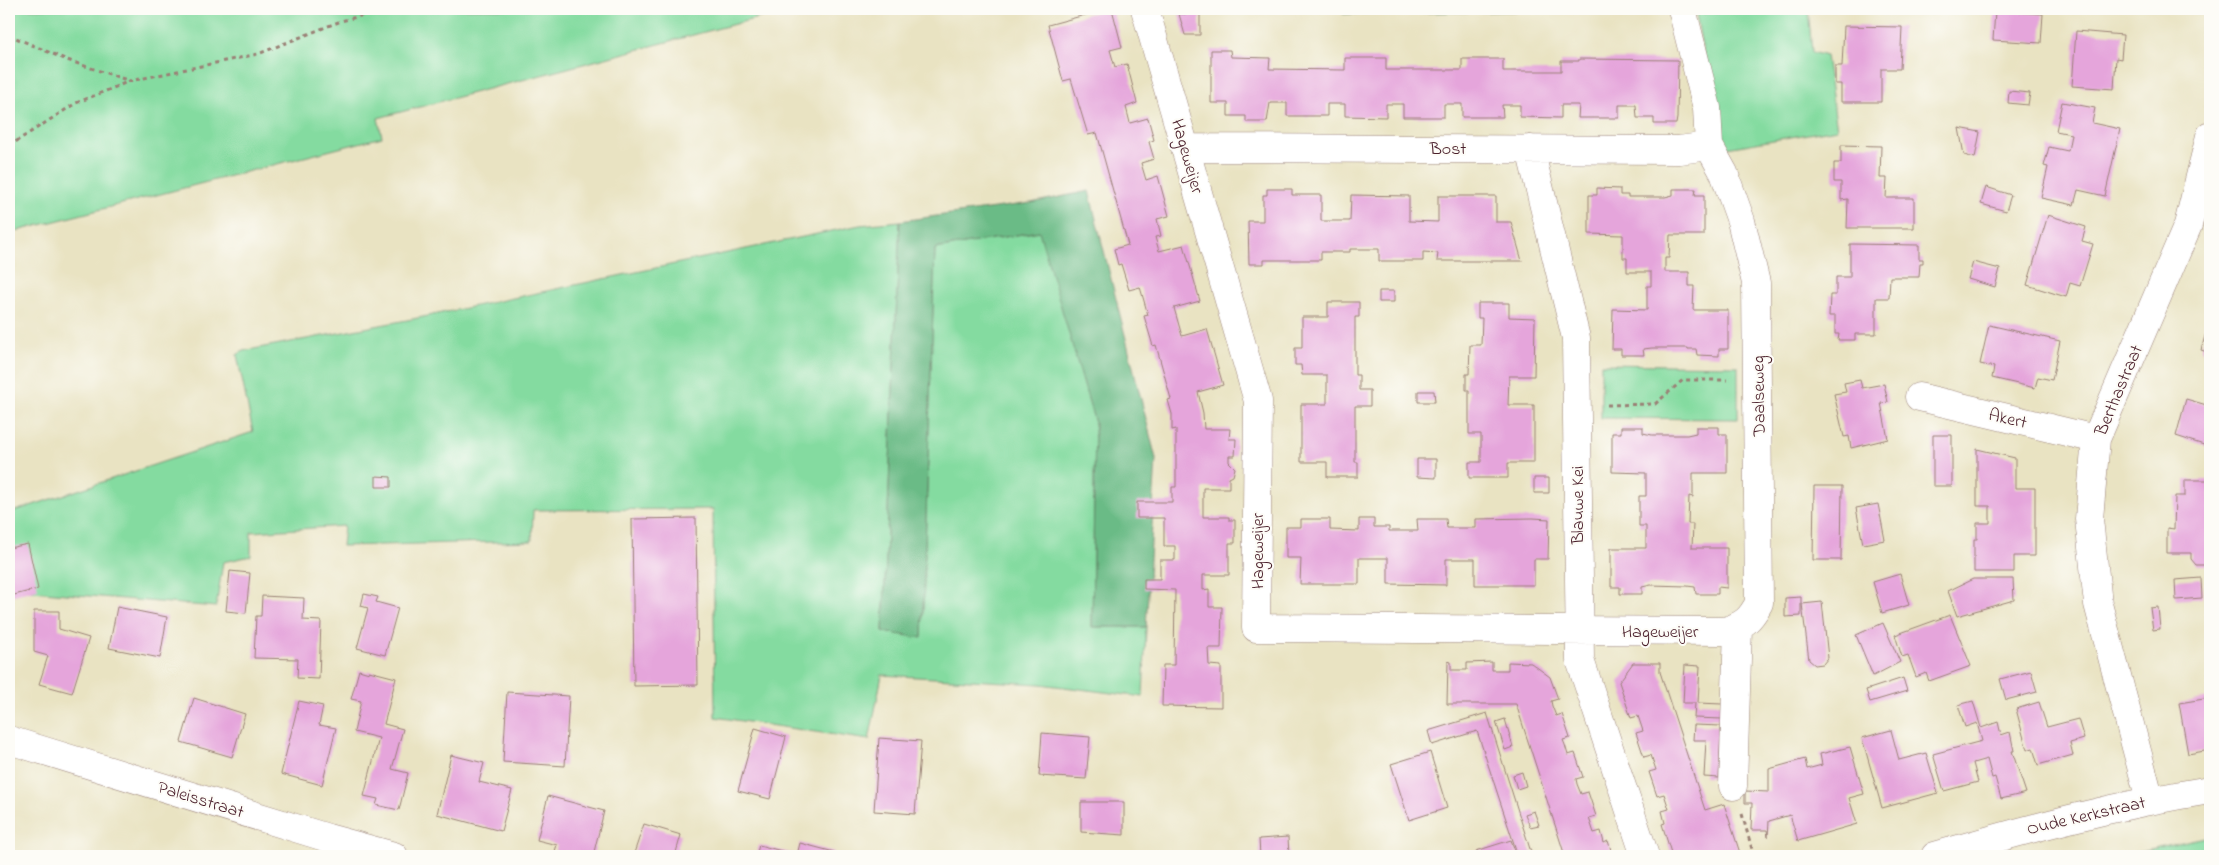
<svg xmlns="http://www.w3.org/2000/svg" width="2219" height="865" font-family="'Indie Flower',sans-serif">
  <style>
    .green { fill: #84dba0; stroke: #677d66 }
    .forest { fill: #6bbb86; stroke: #5a6d58 }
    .building { fill: #e5a5db }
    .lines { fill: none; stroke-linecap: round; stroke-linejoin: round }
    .street-casing { stroke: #9a8176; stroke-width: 29 }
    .secondary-casing { stroke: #9a8176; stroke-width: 29 }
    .path { stroke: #9a8176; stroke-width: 3; stroke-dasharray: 4 4; stroke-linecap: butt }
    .street { stroke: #fff; stroke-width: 28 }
    .secondary { stroke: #fff; stroke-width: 28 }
    .labels { text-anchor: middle; stroke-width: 4; stroke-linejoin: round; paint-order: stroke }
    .street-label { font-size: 18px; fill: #4a1f2b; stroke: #fdfcf7 }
  </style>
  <rect width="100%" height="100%" fill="#fdfcf7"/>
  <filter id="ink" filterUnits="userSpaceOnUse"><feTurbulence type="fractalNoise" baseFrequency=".02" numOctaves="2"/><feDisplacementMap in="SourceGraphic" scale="10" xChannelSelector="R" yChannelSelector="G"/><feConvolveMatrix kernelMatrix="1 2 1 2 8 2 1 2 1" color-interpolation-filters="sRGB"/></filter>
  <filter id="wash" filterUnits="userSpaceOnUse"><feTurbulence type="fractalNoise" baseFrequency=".0096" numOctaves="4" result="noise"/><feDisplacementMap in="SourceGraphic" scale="20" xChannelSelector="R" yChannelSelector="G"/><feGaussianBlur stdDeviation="1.12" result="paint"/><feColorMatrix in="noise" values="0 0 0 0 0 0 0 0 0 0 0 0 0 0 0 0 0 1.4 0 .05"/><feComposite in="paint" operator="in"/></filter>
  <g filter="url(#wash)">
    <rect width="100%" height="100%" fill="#e9e3c2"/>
    <path class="green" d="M9,9H792L378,118L382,137L9,233Z
      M1341,9H1664L1343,14Z
      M1745,9H1808L1812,52L1826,56L1837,129L1721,149L1696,14Z
      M900,221L883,632L922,637L935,249L1040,231L1095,423L1092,627H1146L1143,697L1040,684L882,675L869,740L715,717L713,509L533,510L532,541L342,546L344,526L251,532V556L223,562L216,607L9,589V513L253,432L237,355L243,351L423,317L860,225Z
      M1601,364L1738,366V419L1601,418Z
      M2210,836V856H2136L2135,852Z"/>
    <path class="forest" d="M1089,191L1156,459L1146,627H1092L1095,423L1039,231L935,249L922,638L883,632L900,221L1031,203Z"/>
    <g id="blocks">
      <path class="building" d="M1107,9H1112L1122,47L1110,50L1115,67L1127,64L1137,103L1126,107L1130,123L1148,118L1154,140L1149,142L1154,159L1141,163L1146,180L1158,176L1169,216L1157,219L1161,236L1155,237L1159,251L1184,245L1200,301L1174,308L1182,336L1207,329L1223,385L1198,392L1203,413L1204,429H1230L1229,439H1236L1235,456H1229V462L1235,468L1233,476L1229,478V488H1203V517H1229V520H1235V543H1229V575H1203V590L1209,589V607H1222L1221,648H1208L1209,665L1221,666V707L1162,706L1163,665H1174L1175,590L1144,589V579H1160V560H1175V546H1164V518H1137V502H1172V487H1176V429L1172,430V414L1168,400L1171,399L1156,345L1153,346L1144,316L1148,315L1140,287L1129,290L1121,264L1118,265L1114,249L1128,245L1097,133L1088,135L1071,79L1063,81L1048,25Z
        M1995,11L2043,14L2041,43L1993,40Z
        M1179,14H1200V35H1185Z
        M1844,26L1902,27L1900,69H1881V102H1841V84H1835V66H1842Z
        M2076,31L2123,35L2121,59L2116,58L2114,89L2072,86Z
        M1211,50H1230L1231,57L1270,58L1269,69L1345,70V58H1386V70H1462V59H1503V71H1561V61H1579V59L1678,60L1677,118L1676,124H1654V118H1637L1636,105H1619V118H1578L1579,105H1561V118L1520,117V105H1502L1503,117H1462V104H1444V117H1403V104H1386V117L1345,116V104H1327V116H1287V103H1270L1267,122H1246V116H1228V103H1211Z
        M2009,91L2030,93L2028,105L2008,103Z
        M2062,102L2095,108L2092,123L2120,129L2105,196L2078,190L2074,205L2041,198L2048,167L2044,166L2049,147L2068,151L2071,134L2056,131Z
        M1959,128L1980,132L1975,158L1964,155Z
        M1841,145L1881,146L1880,178H1887L1886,198H1914V228H1847L1848,199L1841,200V182H1834V163H1841Z
        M1986,187L2011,195L2006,211L1981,204Z
        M1597,188L1620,189V195H1628V197H1665L1673,195V189H1696L1695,195H1704V235H1670L1669,258H1665V272H1689V286H1694L1693,310H1728V349H1719V356L1697,355L1696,349H1688V348H1652L1643,349L1644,355H1621V349H1612L1613,309L1647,310V286H1651V272H1627V258H1623V235L1589,234V195H1597Z
        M1267,189H1292V195H1321V221H1350L1351,195L1409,196V221L1438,222V196H1496V222H1511L1522,261H1437L1438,253L1423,252V261H1379V249H1350V252H1321V260H1264V264H1249L1248,221H1263V195H1267Z
        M2048,215L2086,227L2082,241L2093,244L2080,286L2070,283L2066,297L2027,285Z
        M1850,244L1919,245V259H1923V263H1920L1919,277H1890L1889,298H1876V334H1855V340H1838L1839,334H1835V316H1829L1830,295H1836V277H1850Z
        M1973,262L2000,269L1995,287L1968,279Z
        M1379,291H1394V302H1379Z
        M1328,302H1359V317H1355V375H1359V390H1370V406H1355V462H1358V477H1327V462H1301V404H1327V375H1302L1301,365H1295V348H1302V317H1328Z
        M1478,303H1509V317L1535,318L1534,376H1509L1508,405H1534V463H1508V478H1469V462H1481V434H1469V390H1466V374H1469L1470,345H1481L1482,318H1478Z
        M2210,319V353L2201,350Z
        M1989,325L2060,341L2052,380L2038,377L2035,388L1992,378L1994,367L1980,364Z
        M1860,380L1862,388L1884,384L1888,402L1881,403L1888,439L1851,448L1849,436L1844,437L1834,394L1846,392L1844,383Z
        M1418,391H1434L1435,402H1418Z
        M2186,399L2210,406V447L2176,436Z
        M1621,427H1643V433L1652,435H1687L1696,433V427H1719V434H1727V473H1693V497L1689,496L1688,524H1693L1692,548H1727V588L1718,587V594H1696L1695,587L1687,586L1651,585L1642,587V594H1620V587H1611V548H1646V526H1639V496H1646V473L1612,472V433H1621Z
        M1933,435H1952V486H1933Z
        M1977,449L2015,458V488H2035V556H2014V572H1974V539H1977V523H1990V506H1977Z
        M1417,459H1436V478L1417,477Z
        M376,476L391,477V487H376Z
        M1534,478H1549V493H1534Z
        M2185,480H2210V561L2207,565H2196L2191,559V553H2167V528L2174,529L2175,496H2185Z
        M1814,486H1842L1841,560H1813Z
        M1878,504L1885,540L1863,544L1856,508Z
        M696,518L698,685L634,686L632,519Z
        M1533,518L1549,519L1548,559H1534V585H1475V559H1446V585L1388,584V558H1359V584H1300L1301,558H1286V527H1301V519H1330V530L1359,531V519H1374V527H1389V531H1418L1417,519H1446L1447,528H1476V519Z
        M28,544L38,589L10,596L9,548Z
        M230,571L250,573L246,613L226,611Z
        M1900,574L1909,605L1882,613L1873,582Z
        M2201,578L2202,598L2176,600L2175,580Z
        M1973,579H2013L2014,600L1957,616L1948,591Z
        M364,594L378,597L376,602L398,608L385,655L357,648L368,608L361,606Z
        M262,596L304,598L303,620L321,621L319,679L297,678L298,659L254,658L256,616H261Z
        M1801,597V616L1785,617V598Z
        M1822,602L1828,658L1823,664L1815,665L1809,660L1802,604Z
        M117,607L167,617L160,658L109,648Z
        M2158,607L2160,629L2153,630L2150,608Z
        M34,611H59V629L89,638L72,693L39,684L48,656L34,652Z
        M1950,615L1971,666L1929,681L1926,673L1916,677L1908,655L1902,657L1895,635Z
        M1883,623L1900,662L1873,676L1856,635Z
        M1448,661L1451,662V670H1467V663L1492,662V670H1508V662L1531,663L1550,677L1558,699L1551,701L1552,706L1556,716L1562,714L1570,738L1563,740L1565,745L1568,755L1575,753L1583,777L1576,779L1577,784L1581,794L1588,792L1596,816L1589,818L1594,833L1601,831L1604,843L1608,841L1613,856H1565L1516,704H1447Z
        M1633,663H1660V672L1705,810L1724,804L1741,856H1672L1662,824L1665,823L1662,811L1669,809L1664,794L1657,796L1649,772L1656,770L1651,755L1644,757L1636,733L1643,731L1638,716L1631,718L1619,682Z
        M1685,665L1700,666L1698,703L1722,704V719L1694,718L1695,703H1683Z
        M359,670L369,673V671L396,678L384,724L403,729L392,769L408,773L399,810L376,805L378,799L364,796L379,738L354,732L361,701L351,699Z
        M2031,671L2037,692L2006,700L2000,679Z
        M1903,678L1907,691L1870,702L1866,690Z
        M507,692L569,696L565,766L503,762Z
        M194,698L245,714L232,757L181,742Z
        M2210,698V750L2188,754L2179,703Z
        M299,701L323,706L319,725L336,728L322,785L281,774Z
        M1973,701L1981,728L1998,722L2001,735L2010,732L2014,751H2012L2026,793L2001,799L1995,777L1992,778L1987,759L1973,763L1978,782L1944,791L1933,754L1982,741L1977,723L1965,727L1958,705Z
        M2039,702L2047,727L2078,719L2084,739L2070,743L2073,755L2038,765L2033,748L2027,750L2016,709Z
        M1487,713L1530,849L1533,856H1518L1477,731L1432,745L1428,731Z
        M1505,719L1513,747L1505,750L1496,722Z
        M1694,725L1721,726L1719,778L1704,777L1706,740H1693Z
        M755,728L786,737L770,799L738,791Z
        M1891,730L1899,760L1926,753L1938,793L1882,808L1862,738Z
        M1042,733L1090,737L1086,779L1039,776Z
        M879,738L921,741L915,814L874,811Z
        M1850,747L1864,794L1849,798L1857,824L1798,841L1790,815L1769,821L1768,837L1767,830H1751L1752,803H1745V791L1769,792V769L1805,759L1807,769L1822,765L1820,754Z
        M1430,752L1447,808L1409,820L1391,764Z
        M451,755L484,763L479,782L512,790L501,831L437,814Z
        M1522,772L1526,786L1517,789L1513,775Z
        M548,796L604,811L593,856L554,854L557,845L537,840Z
        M1081,802H1124V835L1081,832Z
        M1534,811L1539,825L1530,827L1525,814Z
        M644,824L681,835L675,856H633Z
        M1288,837L1289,856H1260L1259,839Z
        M1511,840L1517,856H1477L1476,851Z
        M800,843L834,852L833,856H756L759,845L797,855Z
        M1408,851L1410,856H1393Z"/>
    </g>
  </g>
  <g filter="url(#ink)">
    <use href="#blocks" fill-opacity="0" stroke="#9a8176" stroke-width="1"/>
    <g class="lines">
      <g class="street-casing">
        <path id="street" d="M1145,9L1258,401L1256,628L1725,631C1744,625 1750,620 1759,603L1756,283L1741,221L1724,173L1709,146L1707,108L1682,9
          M1186,148L1679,150L1709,146
          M1530,149L1576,338L1580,660L1645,856
          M1919,397L2096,439
          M9,740L328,838L394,856
          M1733,786L1738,627
          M2150,800L2098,604L2089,519L2096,439L2188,225L2210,136"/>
      </g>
      <g class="secondary-casing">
        <path id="secondary" d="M1935,856C2026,829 2116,805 2210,790"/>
      </g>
      <path class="path" d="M9,35L67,60L130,81
        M9,146L76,103L130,81L258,54L341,21L387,9
        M1607,405L1655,404L1683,380H1727
        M1742,814L1754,856"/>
      <use href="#street" class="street"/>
      <use href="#secondary" class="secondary"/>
    </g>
  </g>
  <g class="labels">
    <g class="street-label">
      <text x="1448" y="154">Bost</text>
      <text transform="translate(1188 156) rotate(74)" y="6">Hageweijer</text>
      <text transform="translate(2118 390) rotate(-67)" y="6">Berthastraat</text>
      <text transform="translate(1758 396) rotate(-91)" y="6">Daalseweg</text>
      <text transform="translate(2008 418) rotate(13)" y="6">Akert</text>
      <text transform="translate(1577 505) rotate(-90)" y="6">Blauwe Kei</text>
      <text transform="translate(1257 551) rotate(-90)" y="6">Hageweijer</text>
      <text x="1660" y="637">Hageweijer</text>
      <text transform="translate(201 799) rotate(17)" y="6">Paleisstraat</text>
      <text transform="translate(2086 815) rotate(-13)" y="6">Oude Kerkstraat</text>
    </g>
  </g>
  <rect width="2219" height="865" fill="none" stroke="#fdfcf7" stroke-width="30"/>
</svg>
